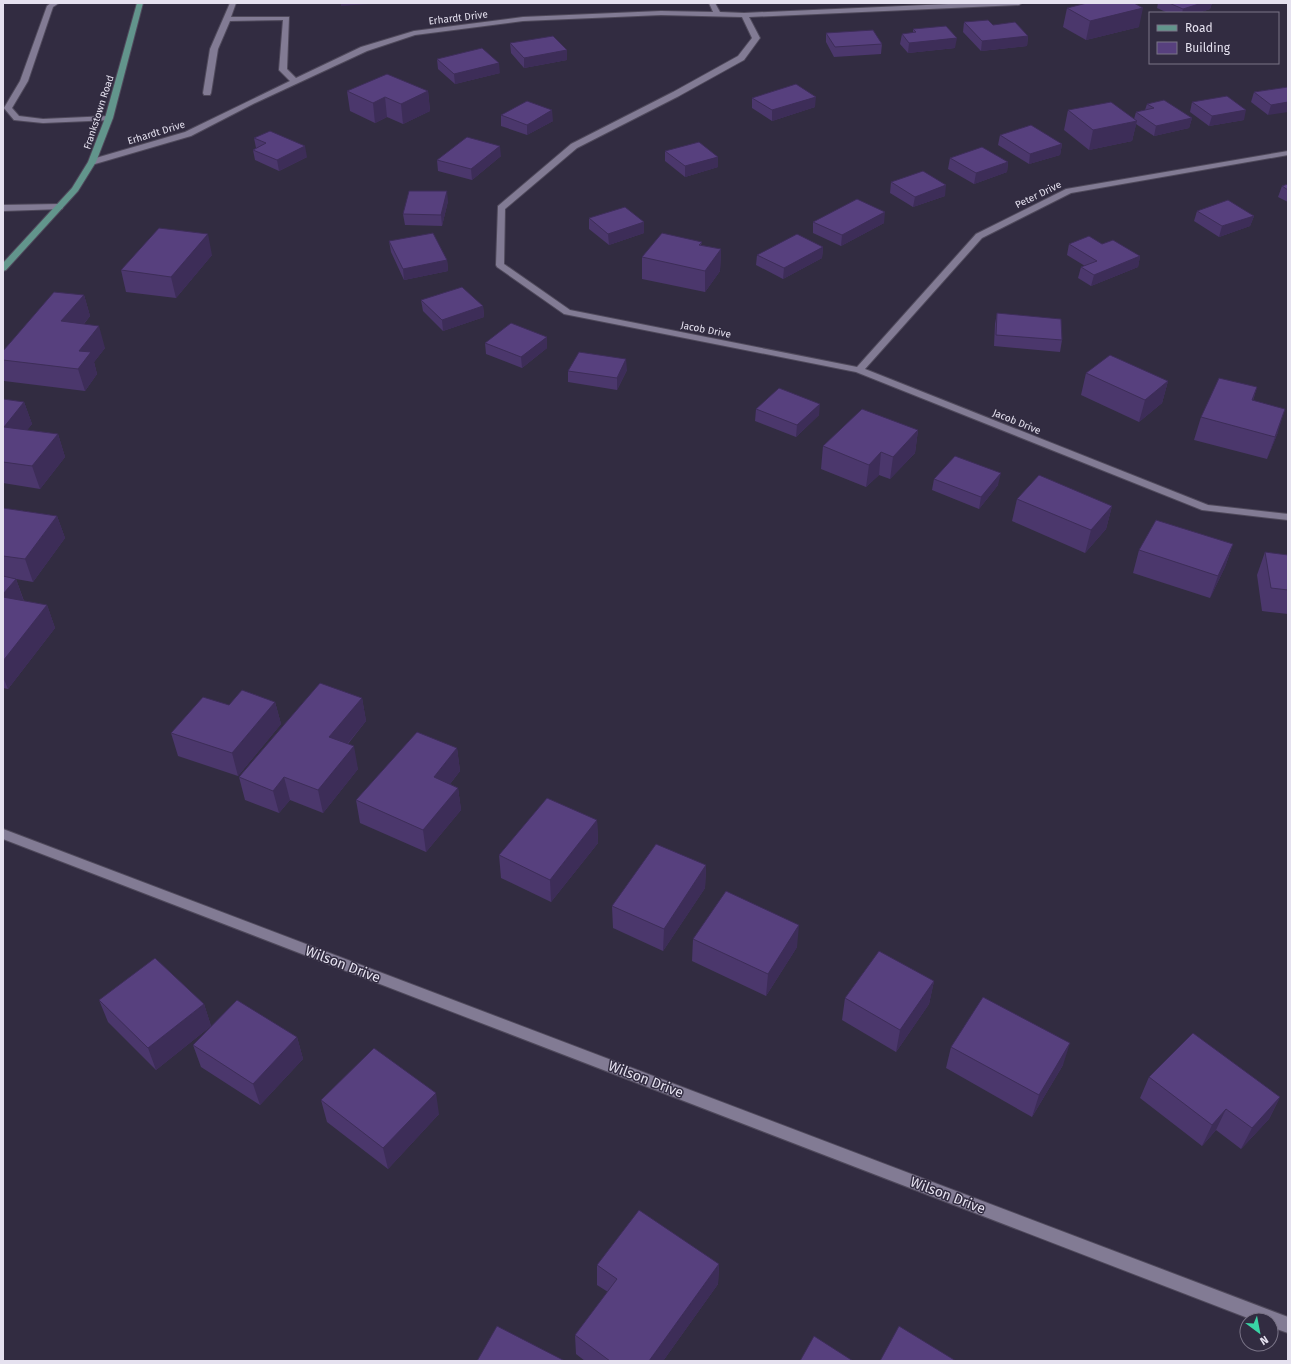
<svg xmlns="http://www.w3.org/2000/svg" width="1291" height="1364" font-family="'Fira Sans',sans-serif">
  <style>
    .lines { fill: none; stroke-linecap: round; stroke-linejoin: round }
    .minor-casing { stroke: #4f495b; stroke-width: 2 }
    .major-casing { stroke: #4f495b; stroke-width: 2 }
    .minor { fill: #827b94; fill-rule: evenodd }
    .major { fill: #62958c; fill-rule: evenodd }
    .wall { fill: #4b376c }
    .shaded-wall { fill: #3d2d58 }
    .building { fill: #57407e; stroke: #3d2d58 }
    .labels { text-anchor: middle; stroke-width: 3; stroke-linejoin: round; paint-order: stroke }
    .far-street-label { font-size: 10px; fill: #e5e1ef; stroke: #322c41 }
    .near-street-label { font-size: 14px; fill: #e5e1ef; stroke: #322c41 }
  </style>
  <rect width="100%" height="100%" fill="#322c41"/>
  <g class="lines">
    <g class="minor-casing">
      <path id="minor" d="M51,3H59L53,7L28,81L12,108L19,116L43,119L109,116H112V120L43,123L14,120L4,108L20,81L47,6Z
        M230,3H236L231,17H289L287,69L296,78L361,47L414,31L523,17L661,11L713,12L709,3H715L720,12L744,13L971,3H1022L1019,5L749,17L760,38L744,60L679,96L577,148L505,209L504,264L570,310L857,367L976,234L1066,189L1288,151V155L1071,193L982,238L865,369L1208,505L1288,514V520L1202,510L856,372L564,314L497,267L496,265L498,206L571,144L673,92L738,56L752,38L742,17L661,15L523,21L415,35L367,51L253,104L191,136L95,164H89V160L185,132L290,81L279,70L283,20L230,21L218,49L211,93L210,95H204L203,93L210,49Z
        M59,204L62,205L63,207L62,209L3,211V205Z
        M3,829L1288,1317V1333L1271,1327V1320H1253L3,839Z"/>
    </g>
    <g class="major-casing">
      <path id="major" d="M137,3H143L113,118L96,162L78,191L6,270L3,271V263L72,188L88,162L105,118Z"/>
    </g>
    <use href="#minor" class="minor"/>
    <use href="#major" class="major"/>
  </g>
  <path class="wall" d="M1158,3H1212L1210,9L1198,13H1168L1157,8Z
    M1067,8L1139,27L1086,40L1063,27Z
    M964,22L993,25L1028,36L1027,46L981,51L963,32Z
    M913,29L955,48L908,53L900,44L902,34L913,33Z
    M826,33L882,44L881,54L834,57L826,42Z
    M510,43L567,50V60L524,68L511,53Z
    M437,59L500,73L455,84L438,69Z
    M1288,87L1268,115L1251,102L1254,92Z
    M347,91H428L430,111L403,124L387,117L375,123L350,111Z
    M752,98L815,107L772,121L752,108Z
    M1192,102L1244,120L1209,126L1190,112Z
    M1147,104L1192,118L1189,128L1154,136L1136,124L1132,141L1089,150L1064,130L1068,110L1134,119L1136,112L1145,110Z
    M501,115L553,121L527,135L501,126Z
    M1000,135L1062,144L1060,155L1029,164L998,145Z
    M254,138L307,157L279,171L255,160L253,150L256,148Z
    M665,151L718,167L685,177L665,161Z
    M501,156L472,180L438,171L437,160Z
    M950,158L1008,162L1007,172L974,184L948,169Z
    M891,182L945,196L913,207L890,193Z
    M1288,184V202L1278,197L1282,186Z
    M448,201L442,226L405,225L403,214Z
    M1197,211L1254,216L1250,226L1219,237L1194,221Z
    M589,218L644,222V233L609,245L589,229Z
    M813,222L884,223L841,246L813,233Z
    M389,241L447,260L448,271L404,280L391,252Z
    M702,242L701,245L721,249L720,271L705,292L642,279V257Z
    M1069,244H1102L1140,256L1138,267L1091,286L1078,278L1081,267L1085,266L1067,255Z
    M823,247L822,258L783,279L756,265L757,255Z
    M212,255L176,298L126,292L121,270Z
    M84,295L90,316L84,324L105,348L94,362L97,374L85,391L4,381L3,379V351Z
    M421,300L483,306L484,317L443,331L423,311Z
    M997,313L1062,340L1060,352L994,346L995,324Z
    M485,343L547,348L522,368L486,354Z
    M627,370L617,390L568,382V371Z
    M1086,373L1168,381L1162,403L1139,422L1081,395Z
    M1257,387L1253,401L1278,432L1267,459L1194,440L1201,417Z
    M3,399L24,402L32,424L27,430L58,434L65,457L40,489L3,483Z
    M756,409L819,415L796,437L755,421Z
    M918,430L915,453L890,479L879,475L866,487L821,469L823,446Z
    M934,479L998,485L979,509L932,490Z
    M1017,499L1112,506L1106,529L1085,553L1012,521Z
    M3,508L57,516L65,538L33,582L16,579L24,601L47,605L55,628L8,689L3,688Z
    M1233,544L1225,567L1210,598L1133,573L1139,550Z
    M1265,552L1288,555V614L1262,611L1257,575Z
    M362,698L366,721L348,744L358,769L323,813L290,800L279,813L245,800L239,777Z
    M275,702L281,724L238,776L178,756L171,733L229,705Z
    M457,748L460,771L450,784L458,788L461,810L426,852L360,823L356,800Z
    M597,820L598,843L551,902L501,878L499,855Z
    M706,865L705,888L663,951L613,928L612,906Z
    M693,939L797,947L766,996L692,961Z
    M934,981L929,1004L896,1052L842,1020L845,998Z
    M99,1000L204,1004L211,1026L156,1070L108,1022Z
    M297,1037L303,1059L260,1105L201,1067L193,1045Z
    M951,1047L1063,1065L1032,1117L946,1068Z
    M1149,1077L1280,1097L1269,1119L1241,1149L1216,1130L1202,1146L1140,1098Z
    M321,1100L439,1114L388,1169L327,1122Z
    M719,1264L718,1284L663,1361H585L576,1354L575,1335L608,1292L597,1285V1265Z"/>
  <path class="shaded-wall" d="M341,3H383L341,6Z
    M1202,3H1212L1210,9L1198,13H1182L1183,9Z
    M1143,8L1139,27L1086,40L1090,21Z
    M1028,36L1027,46L981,51L982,41Z
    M957,38L955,48L908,53L909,43Z
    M567,50V60L524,68V58Z
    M499,63L500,73L455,84L454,74Z
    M428,91L430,111L403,124L401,104Z
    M385,97L387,117L375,123L373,103Z
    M816,97L815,107L772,121V110Z
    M1288,102V112L1268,115L1271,105Z
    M552,110L553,121L527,135V125Z
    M1246,110L1244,120L1209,126L1212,116Z
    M1192,118L1189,128L1154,136L1156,126Z
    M1137,121L1132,141L1089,150L1093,130Z
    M1062,144L1060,155L1029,164L1030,154Z
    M305,146L307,157L279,171L277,160Z
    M500,146L501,156L472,180L471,169Z
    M718,157V167L685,177V166Z
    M1008,162L1007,172L974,184L976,173Z
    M946,185L945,196L913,207L915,197Z
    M447,191L448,201L442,226L441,215Z
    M885,212L884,223L841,246L842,235Z
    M1254,216L1250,226L1219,237L1222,226Z
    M644,222V233L609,245L608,234Z
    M208,234L212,255L176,298L171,277Z
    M823,247L822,258L783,279L784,268Z
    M721,249L720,271L705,292V271Z
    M1140,256L1138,267L1091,286L1094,275Z
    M447,260L448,271L404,280L403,269Z
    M84,295L90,316L68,343L61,321Z
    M483,306L484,317L443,331L442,320Z
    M99,326L105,348L94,362L97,374L85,391L78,369L79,351Z
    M547,337V348L522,368L521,357Z
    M626,359L627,370L617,390V378Z
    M1168,381L1162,403L1139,422L1145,400Z
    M1257,387L1250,409L1252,400Z
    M24,402L32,424L11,449L4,427Z
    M820,404L819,415L796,437L797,425Z
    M1285,409L1278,432L1267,459L1275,437Z
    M918,430L915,453L890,479L893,457Z
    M58,434L65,457L40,489L32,466Z
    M881,452L879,475L866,487L869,465Z
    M1001,473L998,485L979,509L981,497Z
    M1112,506L1106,529L1085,553L1091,530Z
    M57,516L65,538L33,582L25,559Z
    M1233,544L1225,567L1210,598L1218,576Z
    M16,579L24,602L3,601V594Z
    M47,605L55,628L8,689L3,677V661Z
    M362,698L366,721L334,760L329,737Z
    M275,702L281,724L238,776L232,753Z
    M354,746L358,769L323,813L318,790Z
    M457,748L460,771L437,800L434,777Z
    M284,777L290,800L279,813L273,791Z
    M458,788L461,810L426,852L423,830Z
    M597,820L598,843L551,902L550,880Z
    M706,865L705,888L663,951L664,929Z
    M799,925L797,947L766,996L768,974Z
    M934,981L929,1004L896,1052L900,1030Z
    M204,1004L211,1026L156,1070L148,1048Z
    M297,1037L303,1059L260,1105L253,1084Z
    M1070,1043L1063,1065L1032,1117L1039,1095Z
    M436,1093L439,1114L388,1169L383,1148Z
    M1280,1097L1269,1119L1241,1149L1252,1128Z
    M1226,1109L1216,1130L1202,1146L1212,1125Z
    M719,1264L718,1284L663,1361H649Z"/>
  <path class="building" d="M1087,3H1134L1143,8L1090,21L1067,8Z
    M1169,3H1202L1183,9Z
    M988,20L993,25L1015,22L1028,36L982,41L964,22Z
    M946,26L957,38L909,43L902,34L916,32L913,29Z
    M873,30L882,44L835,47L826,33Z
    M553,36L567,50L524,58L510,43Z
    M482,48L499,63L454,74L437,59Z
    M387,74L428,91L401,104L385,97L373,103L347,91Z
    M796,84L816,97L772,110L752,98Z
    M1288,87V102L1271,105L1254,92Z
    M1227,96L1246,110L1212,116L1192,102Z
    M1164,100L1192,118L1156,126L1136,112L1154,108L1147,104Z
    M527,101L552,110L527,125L501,115Z
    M1111,102L1137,121L1093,130L1068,110Z
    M1031,125L1062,144L1030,154L1000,135Z
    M270,131L305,146L277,160L253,150L266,143L254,138Z
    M467,137L500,146L471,169L437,160Z
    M699,142L718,157L685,166L665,151Z
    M982,147L1008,162L976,173L950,158Z
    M923,171L946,185L915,197L891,182Z
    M1288,184V190L1282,186Z
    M409,191H447L441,215L403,214Z
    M857,199L885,212L842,235L813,222Z
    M1228,200L1254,216L1222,226L1197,211Z
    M625,207L644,222L608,234L589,218Z
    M159,228L208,234L171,277L121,270Z
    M433,233L447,260L403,269L389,241Z
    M662,233L702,242L699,245L721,249L705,271L642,257Z
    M797,234L823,247L784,268L757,255Z
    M1089,236L1102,244L1113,240L1140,256L1094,275L1081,267L1097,261L1069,244Z
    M462,287L483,306L442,320L421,300Z
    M54,292L84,295L61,321L99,326L79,351L91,352L78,369L3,360V351Z
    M997,313L1061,319L1062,340L996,335Z
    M511,323L547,337L521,357L485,343Z
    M579,352L626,359L617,378L568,371Z
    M1110,355L1168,381L1145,400L1086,373Z
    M1219,378L1257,387L1252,400L1285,409L1275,437L1201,417Z
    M779,388L820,404L797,425L756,409Z
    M3,399L24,402L4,427L58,434L32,466L3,462Z
    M862,409L918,430L893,457L881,452L869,465L823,446Z
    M955,456L1001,473L981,497L934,479Z
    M1039,475L1112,506L1091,530L1017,499Z
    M3,508L57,516L25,559L3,556Z
    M1156,520L1233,544L1218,576L1139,550Z
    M1265,552L1288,555V590L1271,588Z
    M3,576L16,579L3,594Z
    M3,597L47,605L3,661Z
    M320,683L362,698L329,737L354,746L318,790L284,777L273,791L239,777Z
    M242,690L275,702L232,753L171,733L203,697L229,705Z
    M417,732L457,748L434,777L458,788L423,830L356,800Z
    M547,798L597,820L550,880L499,855Z
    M656,844L706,865L664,929L612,906Z
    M726,891L799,925L768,974L693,939Z
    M879,951L934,981L900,1030L845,998Z
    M155,958L204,1004L148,1048L99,1000Z
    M983,997L1070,1043L1039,1095L951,1047Z
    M237,1000L297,1037L253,1084L193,1045Z
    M1193,1033L1280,1097L1252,1128L1226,1109L1212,1125L1149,1077Z
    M374,1048L436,1093L383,1148L321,1100Z
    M639,1210L719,1264L649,1361H610L575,1335L617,1279L597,1265Z
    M497,1326L565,1361H477Z
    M899,1326L956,1361H880Z
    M814,1336L853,1361H800Z"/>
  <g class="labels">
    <g class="far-street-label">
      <text transform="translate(458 17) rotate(-7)" y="4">Erhardt Drive</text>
      <text transform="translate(98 112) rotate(-72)" y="4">Frankstown Road</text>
      <text transform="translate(156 132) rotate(-17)" y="4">Erhardt Drive</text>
      <text transform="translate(1038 194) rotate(-26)" y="4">Peter Drive</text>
      <text transform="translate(706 329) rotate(11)" y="4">Jacob Drive</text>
      <text transform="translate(1017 421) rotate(22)" y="4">Jacob Drive</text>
    </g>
    <g class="near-street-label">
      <text transform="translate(343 964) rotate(21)" y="5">Wilson Drive</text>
      <text transform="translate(646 1079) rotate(21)" y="5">Wilson Drive</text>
      <text transform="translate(948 1195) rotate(21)" y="5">Wilson Drive</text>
    </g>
  </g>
  <rect width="1291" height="1364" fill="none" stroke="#e5e1ef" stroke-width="8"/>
  <rect x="1149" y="12" width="130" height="52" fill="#322c41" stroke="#7a7487"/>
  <rect x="1157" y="25" width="20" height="6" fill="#62958c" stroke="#7a7487"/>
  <text x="1185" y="32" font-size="12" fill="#e5e1ef">Road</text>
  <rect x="1157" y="42" width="20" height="12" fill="#57407e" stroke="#7a7487"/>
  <text x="1185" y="52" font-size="12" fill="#e5e1ef">Building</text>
  <g transform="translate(1259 1332) rotate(148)"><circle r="19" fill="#322c41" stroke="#7a7487"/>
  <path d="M0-3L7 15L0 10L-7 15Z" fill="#39d4a5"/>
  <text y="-6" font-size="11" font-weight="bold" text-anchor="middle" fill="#e5e1ef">N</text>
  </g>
</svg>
